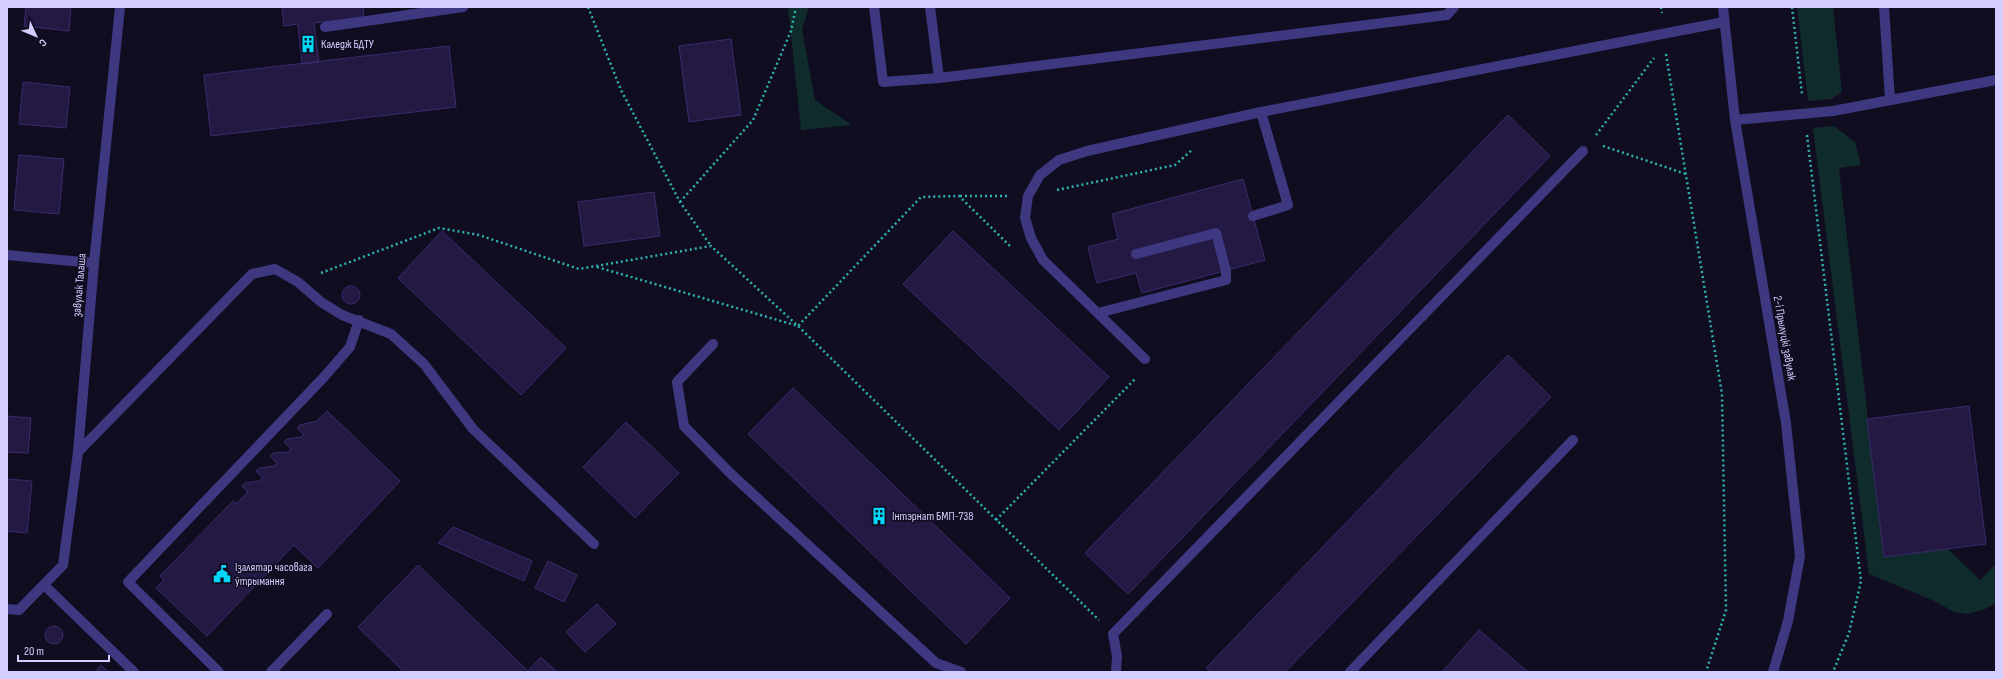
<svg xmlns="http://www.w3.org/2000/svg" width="2003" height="679" font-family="'Sofia Sans Condensed',sans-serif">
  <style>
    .green { fill: #102b2b }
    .building { fill: #231942; stroke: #3a2b6e }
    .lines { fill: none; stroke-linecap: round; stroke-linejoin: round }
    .path { stroke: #2db3af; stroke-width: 2.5; stroke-dasharray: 2 3; stroke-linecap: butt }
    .minor { stroke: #3d3880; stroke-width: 10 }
    .labels { text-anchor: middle; stroke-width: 3; stroke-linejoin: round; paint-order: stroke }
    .poi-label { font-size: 12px; fill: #d4cdff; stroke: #110d21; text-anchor: start }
    .street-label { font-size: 12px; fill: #d4cdff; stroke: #110d21 }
  </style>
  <rect width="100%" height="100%" fill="#110d21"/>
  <path class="green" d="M788,7H809L802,29L815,100L852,125L801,130Z
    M1797,7H1833L1842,92L1831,99L1808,101Z
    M1834,126L1855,142L1861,165L1839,168L1884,557L1948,549L1980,580L1996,564V603L1985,609L1968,614L1954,612L1932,600L1869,574L1813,128Z"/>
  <path class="building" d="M26,7H71L69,31L24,26Z
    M282,7H363L364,17L314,23L319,62L302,64L298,24L284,26Z
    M731,39L741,115L689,122L679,46Z
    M449,46L456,107L211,136L204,75Z
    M23,82L70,87L66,128L19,124Z
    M1508,115L1550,156L1128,594L1085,553Z
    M19,155L64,159L59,214L14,210Z
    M1243,179L1265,260L1142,293L1136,273L1097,283L1088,247L1118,239L1112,214Z
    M654,192L660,236L584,246L578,202Z
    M442,231L566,348L521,395L398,278Z
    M953,231L1109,377L1059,430L903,284Z
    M342 295a9 9 0 1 1 18 0a9 9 0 1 1-18 0Z
    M1508,355L1551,397L1285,672H1211L1206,668Z
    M793,388L1010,598L966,644L748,434Z
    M1969,406L1986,544L1884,557L1867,419Z
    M327,411L400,481L318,568L294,545L207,636L156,588L164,580L160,576L233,501L236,504L248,492L242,486L245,483L259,481L263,478L256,471L259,468L274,466L277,463L270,456L273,453L288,452L291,449L284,442L287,439L301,437L304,435L297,428L300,425L317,421Z
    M7,416L31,418L28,453L7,452Z
    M626,422L679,473L635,518L583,467Z
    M7,479L32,481L27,533L7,531Z
    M453,527L532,561L524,581L438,543Z
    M548,561L577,575L564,602L535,588Z
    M418,565L528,671L541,657L557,672H404L358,627Z
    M597,604L616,624L585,652L566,632Z
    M45 635a9 9 0 1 1 18 0a9 9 0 1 1-18 0Z
    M1479,630L1528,672H1442Z
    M101,665L108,672H95Z"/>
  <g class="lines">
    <path class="path" d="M588,7L621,90L680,202L711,246
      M1661,7L1662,13
      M1792,7L1802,94
      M1666,54L1722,394L1726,610L1706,672
      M1596,135L1654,58
      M1807,135L1861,581L1849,633L1833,672
      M1603,146L1686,174
      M1057,190L1175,165L1192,150
      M960,196H1007
      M680,202L753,120L791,31L796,7
      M597,267L798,326L921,197L959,196L1012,248
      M321,273L439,228L479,235L579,269L711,246L798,326L1099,620
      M996,520L1136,378"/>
    <path class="minor" d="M874,7L883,82L939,78L1447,15L1454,7
      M930,7L939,78
      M1723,7L1735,120L1786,423L1800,556L1788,621L1773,672
      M1884,7L1890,100
      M325,27L463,7
      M1735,120L1833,111L1996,80
      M1253,216L1288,205L1261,112
      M7,255L94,263
      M1098,313L1226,280V271L1216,233L1136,254
      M713,344L677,382L684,426L730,473L936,663L961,672
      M1145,359L1043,260L1031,238L1025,218L1028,196L1040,175L1059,160L1087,151L1261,112L1724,22
      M78,452L252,274L275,269L298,282L321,302L342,315L391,334L424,364L473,429L594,544
      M44,585L134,672
      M7,609L19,610L63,565L78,452L94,263L120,7
      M219,672L128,582L324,377L350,347L359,320
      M271,672L327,614
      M1116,672L1117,656L1113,634L1583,151
      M1350,672L1573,440"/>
  </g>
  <defs>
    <g id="building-bare" transform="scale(1.38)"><path d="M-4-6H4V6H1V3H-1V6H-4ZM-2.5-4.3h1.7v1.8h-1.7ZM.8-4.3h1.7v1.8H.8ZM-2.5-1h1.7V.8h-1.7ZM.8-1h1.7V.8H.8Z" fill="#00d7f8" stroke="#110d21" stroke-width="2.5" paint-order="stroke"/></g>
    <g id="civic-bare" transform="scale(1.38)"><path d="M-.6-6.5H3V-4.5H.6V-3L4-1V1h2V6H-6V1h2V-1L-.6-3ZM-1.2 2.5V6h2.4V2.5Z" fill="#00d7f8" stroke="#110d21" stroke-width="2.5" paint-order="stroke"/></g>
  </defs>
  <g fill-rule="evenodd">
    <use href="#building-bare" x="308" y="44"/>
    <use href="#building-bare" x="879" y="516"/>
    <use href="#civic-bare" x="222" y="574"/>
  </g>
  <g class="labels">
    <g class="poi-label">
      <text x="321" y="48">Каледж БДТУ</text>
      <text x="892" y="520">Інтэрнат БМП-738</text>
      <text x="235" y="571">Ізалятар часовага<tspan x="235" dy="14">ўтрымання</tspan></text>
    </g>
    <g class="street-label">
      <text transform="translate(79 285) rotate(-85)" y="4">завулак Талаша</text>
      <text transform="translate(1785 338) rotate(80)" y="4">2-і Прылуцкі завулак</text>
    </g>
  </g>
  <rect width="2003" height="679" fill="none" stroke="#d4cdff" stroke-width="16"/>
  <g transform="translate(36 36) rotate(134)" stroke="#110d21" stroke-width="3" paint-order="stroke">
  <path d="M0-3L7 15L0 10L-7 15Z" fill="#d4cdff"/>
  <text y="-6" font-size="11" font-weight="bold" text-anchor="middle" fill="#d4cdff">С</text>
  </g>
  <path d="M18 655v6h91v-6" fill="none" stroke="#d4cdff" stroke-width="2"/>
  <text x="24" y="655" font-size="12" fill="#d4cdff" stroke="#110d21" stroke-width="3" paint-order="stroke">20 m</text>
</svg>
